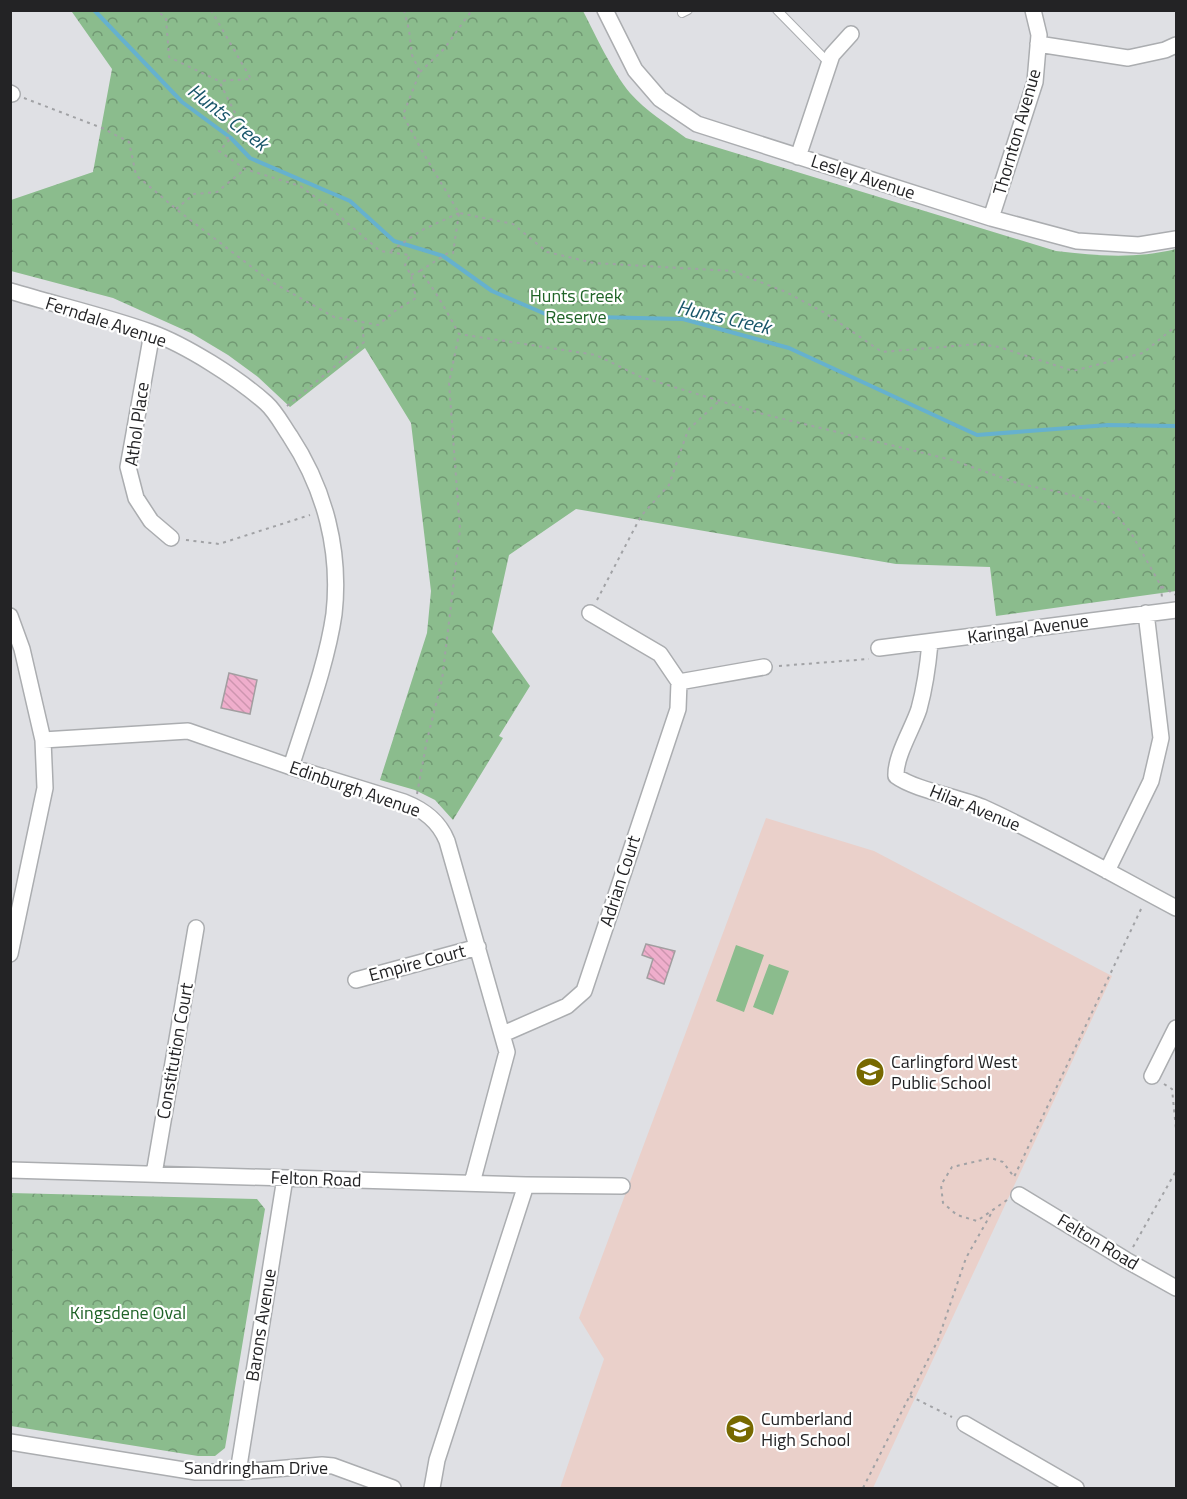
<svg xmlns="http://www.w3.org/2000/svg" width="1187" height="1499" font-family="'Titillium Web',sans-serif">
  <style>
    .education { fill: #ead0ca }
    .park { fill: url(#park-crowns) }
    .garden { fill: #8bbc8d }
    .lines { fill: none; stroke-linecap: round; stroke-linejoin: round }
    .stream { stroke: #66b1ce; stroke-width: 4 }
    .building { fill: url(#building-back-hatch); stroke: #a29ea0; stroke-width: 1.5 }
    .lane-casing { stroke: #abadb0; stroke-width: 10 }
    .street-casing { stroke: #abadb0; stroke-width: 18 }
    .path { stroke: #a1a2a5; stroke-width: 2; stroke-dasharray: 3 4.5; stroke-linecap: butt }
    .lane { stroke: #fff; stroke-width: 8 }
    .street { stroke: #fff; stroke-width: 15 }
    .labels { text-anchor: middle; stroke-width: 4.5; stroke-linejoin: round; paint-order: stroke }
    .street-label { font-size: 18px; fill: #232325; stroke: #fff }
    .park-label { font-size: 18px; fill: #1f6327; stroke: #fff }
    .poi-label { font-size: 18px; fill: #232325; stroke: #fff; text-anchor: start }
    .water-label { font-size: 20px; font-style: italic; fill: #19566a; stroke: #fff }
  </style>
  <defs>
    <pattern id="park-crowns" width="20" height="18" patternUnits="userSpaceOnUse" patternTransform="scale(1.5)"><rect width="20" height="18" fill="#8bbc8d"/><path d="M2 6a3 3 0 1 1 6 0M12 15a3 3 0 1 1 6 0" fill="none" stroke="#719873"/></pattern>
    <pattern id="building-back-hatch" width="6" height="6" patternUnits="userSpaceOnUse" patternTransform="scale(1.5)"><rect width="6" height="6" fill="#efaecc"/><path d="M-1 5l2 2M0 0l6 6M5-1l2 2" fill="none" stroke="#cd95af"/></pattern>
  </defs>
  <rect width="100%" height="100%" fill="#dfe0e4"/>
  <path class="education" d="M766,818L874,851L1112,976L873,1488H560L604,1359L579,1318Z"/>
  <path class="park" d="M68,11H583C596,36 612,71 630,93C646,111 667,124 686,138L1056,251C1098,256 1135,259 1176,249V591L996,616L990,567L896,564L576,509L509,555L492,632L530,686L499,736L503,738L453,820L435,800L415,790L380,780L427,633L431,591L411,423L365,348L290,407L258,377L228,355L193,334L113,298L11,271V200L93,172L112,69L72,12Z
    M10,1193L257,1199L265,1209L225,1448L215,1456H198L11,1426Z"/>
  <path class="garden" d="M736,945L764,955L744,1012L716,1001Z
    M769,964L789,971L773,1015L753,1007Z"/>
  <g class="lines">
    <path class="stream" d="M94,10L182,102L231,138L250,158L350,201L394,241L443,256L492,291L550,316L683,319L789,348L977,435L1108,425L1176,426"/>
  </g>
  <path class="building" d="M229,673L257,680L250,714L221,708Z
    M646,944L675,951L664,984L647,978L653,959L642,955Z"/>
  <g class="lines">
    <g class="lane-casing">
      <path id="lane" d="M777,10L829,63
        M682,13L688,10"/>
    </g>
    <g class="street-casing">
      <path id="street" d="M605,10L635,70L660,99L697,124L991,218L1077,241L1139,245L1176,239
        M1038,44L1128,58L1165,50L1176,45
        M10,93L12,94
        M798,157L832,55L851,34
        M991,218L1035,82L1039,35L1033,10
        M10,291C57,305 105,316 150,332C186,345 238,378 266,403C276,412 283,426 290,436C325,489 341,551 334,614C327,663 306,719 291,767
        M152,333L128,467L136,498L151,521L171,538
        M10,616L22,649L43,740L45,788L10,954
        M930,643C928,665 925,687 919,709C913,728 895,756 896,776C915,790 959,797 982,807C1048,837 1112,874 1176,908
        M879,648L1176,610
        M679,682L764,667
        M43,740L188,731L291,767L404,802C424,810 439,821 447,841L507,1052L472,1183
        M1107,871L1151,781L1161,738L1146,613
        M356,980L478,947
        M503,1034L567,1006L584,991L678,709L679,682L660,654L590,613
        M1152,1076L1176,1028
        M10,1170L526,1185L622,1186
        M154,1174L196,928
        M1019,1195L1126,1260L1176,1288
        M965,1424L1076,1488
        M10,1442L196,1472H238L322,1465L333,1466L393,1488
        M238,1472L285,1178
        M432,1488L437,1460L526,1185"/>
    </g>
    <path class="path" d="M211,10L251,79L219,81
      M404,10L409,30L412,55L420,72L403,115L422,151L459,213L513,224L547,252L594,263L732,271L786,292L825,313L882,352L979,344L999,347L1073,371L1143,353L1176,326
      M420,72L444,49L472,10
      M24,98L102,128L129,142L136,175L176,209L270,281L334,317L378,325L395,311L416,298L411,275L405,265L410,255L380,251L329,207L300,186L245,169L219,151L231,138H227L231,118L236,115L219,81L169,57L166,18L156,10
      M193,100L220,116L231,118
      M176,209L194,194L217,192L245,169
      M391,251L422,230L459,213
      M420,271L448,253H453L459,213
      M411,275L420,271C436,291 447,312 459,334L596,355L641,377L763,414L952,460L1020,484L1064,493L1107,505L1130,531L1161,586L1176,595
      M287,406L364,342L362,323
      M186,540L219,544L310,515
      M1161,586L1162,598
      M597,600L641,516L669,485L688,430L719,401
      M779,666L869,659
      M417,794L427,740L442,680L460,530L449,383L459,334
      M1164,1084L1172,1089L1176,1129
      M1007,1200L977,1221L957,1215L943,1203L941,1185L952,1167L991,1158L1003,1162L1014,1177L1142,907
      M1133,1247L1176,1171
      M910,1396L952,1417
      M863,1488L938,1340L966,1258L992,1212"/>
    <use href="#lane" class="lane"/>
    <use href="#street" class="street"/>
  </g>
  <defs>
    <g id="school-disc" transform="scale(1.5)"><circle r="9.5" fill="#776900" stroke="#fff"/><path d="M0-5L7-2L0 1L-7-2ZM-4 1L0 2.5L4 1V4Q0 6-4 4Z" fill="#fff"/></g>
  </defs>
  <g fill-rule="evenodd">
    <use href="#school-disc" x="870" y="1072"/>
    <use href="#school-disc" x="740" y="1429"/>
  </g>
  <g class="labels">
    <g class="street-label">
      <text transform="translate(1017 132) rotate(-74)" y="6">Thornton Avenue</text>
      <text transform="translate(863 177) rotate(18)" y="6">Lesley Avenue</text>
      <text transform="translate(106 322) rotate(18)" y="6">Ferndale Avenue</text>
      <text transform="translate(137 424) rotate(-82)" y="6">Athol Place</text>
      <text transform="translate(1028 629) rotate(-8)" y="6">Karingal Avenue</text>
      <text transform="translate(355 789) rotate(19)" y="6">Edinburgh Avenue</text>
      <text transform="translate(975 808) rotate(22)" y="6">Hilar Avenue</text>
      <text transform="translate(620 881) rotate(-72)" y="6">Adrian Court</text>
      <text transform="translate(417 963) rotate(-15)" y="6">Empire Court</text>
      <text transform="translate(175 1051) rotate(-80)" y="6">Constitution Court</text>
      <text transform="translate(316 1179) rotate(2)" y="6">Felton Road</text>
      <text transform="translate(1098 1242) rotate(31)" y="6">Felton Road</text>
      <text transform="translate(261 1325) rotate(-81)" y="6">Barons Avenue</text>
      <text x="256" y="1474">Sandringham Drive</text>
    </g>
    <g class="park-label">
      <text x="576" y="302">Hunts Creek<tspan x="576" dy="21">Reserve</tspan></text>
      <text x="128" y="1319">Kingsdene Oval</text>
    </g>
    <g class="poi-label">
      <text x="891" y="1068">Carlingford West<tspan x="891" dy="21">Public School</tspan></text>
      <text x="761" y="1425">Cumberland<tspan x="761" dy="21">High School</tspan></text>
    </g>
    <g class="water-label">
      <text transform="translate(228 117) rotate(38)" y="7">Hunts Creek</text>
      <text transform="translate(724 317) rotate(13)" y="7">Hunts Creek</text>
    </g>
  </g>
  <rect width="1187" height="1499" fill="none" stroke="#232325" stroke-width="24"/>
</svg>
